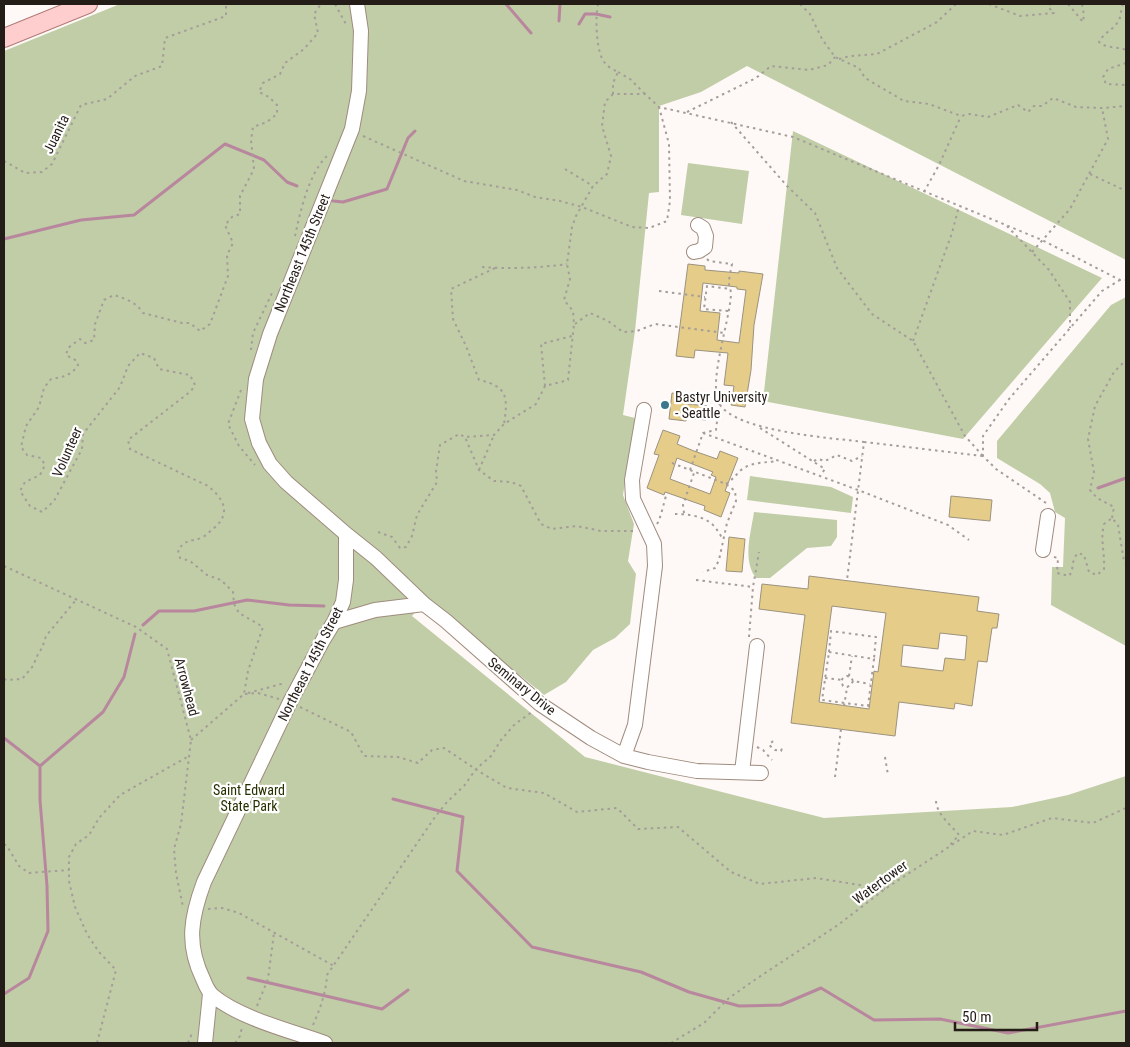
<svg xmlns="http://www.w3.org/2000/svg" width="1130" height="1047" font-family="'Roboto Condensed',sans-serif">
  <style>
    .green { fill: #c0cda6 }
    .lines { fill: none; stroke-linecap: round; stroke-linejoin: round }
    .stream { stroke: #b8879e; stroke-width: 3 }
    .building { fill: #e6cc89; stroke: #9b937f; fill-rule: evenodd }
    .minor-casing { stroke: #9f8c7f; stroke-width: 16 }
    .major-casing { stroke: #b27a77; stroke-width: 20 }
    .path { stroke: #a49d9a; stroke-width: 2; stroke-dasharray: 2.5 4; stroke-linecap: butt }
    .minor { stroke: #fff; stroke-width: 14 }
    .major { stroke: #fecdcd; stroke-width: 18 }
    .poi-dot { fill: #3b788e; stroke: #fff; stroke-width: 2 }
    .labels { text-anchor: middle; stroke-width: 4.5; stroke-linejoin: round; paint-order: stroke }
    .street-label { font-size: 14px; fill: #241c17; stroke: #fff }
    .poi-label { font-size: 14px; fill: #241c17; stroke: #fff; text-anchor: start }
    .park-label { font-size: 14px; fill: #263100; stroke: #fff }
  </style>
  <rect width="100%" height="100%" fill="#fef9f6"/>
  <path class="green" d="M120,4H1126V260L747,66L701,92L659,106V192L649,193L635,331L623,415L635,418L623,495L634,524L628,561L636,574L630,624L615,638L593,650L566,682L544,695L427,599L412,616L585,757L824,818L1012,807L1068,795L1126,776V1043H4V51Z
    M793,131L1102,278L963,439L763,401Z
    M688,163L749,171L742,224L681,215Z
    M1126,297V646L1051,605L1052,567H1063L1065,518L1055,512L1050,493L1040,484L997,458V441L1111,305Z
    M750,476L831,487L853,497L851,513L747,500Z
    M754,512L837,520V537L831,546L807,548L770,578H756C742,560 751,533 754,512Z"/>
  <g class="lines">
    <path class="stream" d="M506,4L531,33
      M559,21L560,4
      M579,24L585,14H596L610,17
      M333,201L343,202L387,189L408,138L415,131
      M4,239L81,220L134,215L225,144L264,160L287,182L297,186
      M1098,488L1126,478
      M143,625L159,611H194L247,600L289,605L324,606
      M4,738L40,766
      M393,799L463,817L457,871L532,947L641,972L689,992L739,1006L781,1005L821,988L874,1020L940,1019L1008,1033L1126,1011
      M248,978L382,1009L408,990
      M4,994L29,978L48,931L47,886L40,800V766L103,712L124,677L135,634"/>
  </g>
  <path class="building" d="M688,264L705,266V270L739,273V271L763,274L754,325L751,370L745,407L731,405L734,386L724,385L728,353L695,350L694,358L676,356ZM703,283L737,287V289L746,290L739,343L717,340L720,313L700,311Z
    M672,393L689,395L688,404L707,406L706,420L687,418L686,421L669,419Z
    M663,430L680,436L677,444L694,451L717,459L720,451L738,458L725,491L730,493L721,517L704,510L705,506L665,492L664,495L647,488L659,455L654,454ZM677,458L713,472L711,475L716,477L710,494L670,479Z
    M951,496L992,500L990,521L949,517Z
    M729,537L745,539L742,572L726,571Z
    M809,576L979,597L977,611L999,614L997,628H992L987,662L978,661L972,706L955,703L954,709L899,702L895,736L791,723L805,615L759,609L762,584L808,589ZM832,606L886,613L878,672L874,671L869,709L819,702ZM940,633L967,636L965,660L945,658L943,671L901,666L903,645L938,649Z"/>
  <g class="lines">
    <g class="minor-casing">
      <path id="minor" d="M694,252L699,251L705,247L706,236L703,228L698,225
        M346,534L376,558L424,604L446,621L540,704L591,738L624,756L648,762L697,771L761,773
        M1043,550L1048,516
        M334,622L375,610L424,604
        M624,756L635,725L655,566L654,544L633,499L632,480L644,410
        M742,772L757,646
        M205,1043L210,994
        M325,1043C291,1031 239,1018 212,995C208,991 205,984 203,979C186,944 191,917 204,882L290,702L323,640L334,622L343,602L346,580V534L286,482L270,464L259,443L252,419L256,379L270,334L352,129L359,91L361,31L357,4"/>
    </g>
    <g class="major-casing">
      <path id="major" d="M4,38L88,4"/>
    </g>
    <path class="path" d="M335,4L347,26
      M598,4C595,17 596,54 605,63C608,67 614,70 618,72L613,83V94H645L659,107L793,137L1042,240L1120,280H1126
      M800,4L810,14L822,39L835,57L859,68L865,78L904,101L929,104L961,116L969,114L988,117L1018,105L1028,112L1034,106H1042L1053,98L1076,107L1102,108L1126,106
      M989,4L1020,16L1054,13L1048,7L1050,4
      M1068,4L1083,22L1084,15L1082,4
      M1123,4C1121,9 1121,16 1119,20C1113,31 1105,31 1099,42C1107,49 1117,46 1126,50
      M839,59L850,56L877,54L937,22L956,4
      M1126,63L1108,69L1103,77L1106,84L1126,85
      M618,72L630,79L645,94
      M613,94L605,102L602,126L611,156L607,174L593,186L576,216L572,227L567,264L570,279L564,300L573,311L574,324L568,380L545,386L536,404L504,424L494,435L465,437L479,470L494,481L511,482L521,486L541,524L552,529L577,526L601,531H634
      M687,112L756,78L771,66L809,70L828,65L835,57
      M731,122L787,186L815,213L837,268L872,314L913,341L965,436L983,456
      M363,136L464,181L517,190L535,197L560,201L582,207L632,227L649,228L667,221L670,201L669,144L659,107
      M4,161L25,173L42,172L52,164L81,105L107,99L135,76L162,66L165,38L226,16V4
      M565,169L593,186
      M1090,174L1126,191
      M924,192L939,165L961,116
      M1007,226L1049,270L1070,302V328
      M295,236C300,212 309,173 327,156
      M1032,252L1070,209L1108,139L1102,108
      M707,259L709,261L732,264C731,270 729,277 729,283C729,287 731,290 731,294C730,320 708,382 719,403C734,432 834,438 864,442L847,580
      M482,267C510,269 539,268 567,264
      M495,268L451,289L453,319L466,346L479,380C508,386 508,398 504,424
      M659,291L705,297
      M728,311L704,309L707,286L730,289
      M575,324L590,313L608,321L623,332L637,331L655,324L725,333
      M913,341L952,233L959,206
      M251,350L253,333L273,291
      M545,386L541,344L572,336
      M241,390L228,424L239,446L255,465
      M760,428L825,469L820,476
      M703,433L858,490L948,525L969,540
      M864,442L983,456
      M814,461L818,459L825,461L837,455L852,461L862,456
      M672,463L726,484L735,491L736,501L727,523L719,560L715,568L703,572
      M479,470L494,435
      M690,470L703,433L716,430L719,404
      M726,484C732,480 736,475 741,470C751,462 764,463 776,461
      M1046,503L996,469L983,456V436L1009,399L1102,291L1120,280
      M684,513L683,505L694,473
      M675,514C688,514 705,516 714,526C717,529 720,535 723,539
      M1112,518L1114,507L1097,498L1090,490L1094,472L1088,439L1095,406L1114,372L1126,360
      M657,524C661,518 664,501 667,493
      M378,532L392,537L400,548L406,547L412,536L417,515L437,482L436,471L440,445L459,434L465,437
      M1054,557L1058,558L1057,573L1069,576C1075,568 1070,562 1078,553L1084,555L1089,572L1097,575L1104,569C1105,552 1100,541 1104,524L1112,518L1118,525L1124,561L1126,564
      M4,566L136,627L167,649L191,740L181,824L174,849L176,873L183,907
      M696,580L753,587
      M749,637L753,587L759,552
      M829,652L874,659L868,706L822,700Z
      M829,652L831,631L876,637L874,659
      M849,676L852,656
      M825,678L842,680
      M4,679L7,680L22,679L33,666L38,654L42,648L46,636L76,600
      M853,681L851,685L847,687L843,686L841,681L843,678L847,676L851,677L853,681L870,684
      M248,693L285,683
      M245,694L258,693L279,699
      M844,706L847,688
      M300,707L351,732L364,756L398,757L418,763L432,750L444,748L480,772L507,788L544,793L577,812L617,808L638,829L678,827L731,872L760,884L816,878L885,889
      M191,740L244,694L248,671L263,627L239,613L234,604L233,592L221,580L207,575L190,561L180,558L178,550C186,539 190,542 201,538C206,536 210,531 214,528C232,513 223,498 208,486L130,449L128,440L191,391L195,385L190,375L159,369L154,358L140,353L128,366L120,387L83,434L82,449L54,501L42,512L30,506L20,491L25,482L40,475L45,465L41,458L27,455L21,447L26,426L39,407L44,388L51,379C63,377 71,376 78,365L77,361L66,355L68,348L80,339L85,343L94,340L95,324L104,300L114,295C126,299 136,302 143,313L182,323H190L200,331L210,324L228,276L227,255L233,243L225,225L232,217L240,214V196L254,169L251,140L253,127L267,122L277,114V105L269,97L259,92L263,83L280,74L285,63L304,49L318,33L314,14L321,4
      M773,741L769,745L775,750L781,751L783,746
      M757,747L763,750L772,760
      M885,757L888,775
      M835,777L841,729
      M936,801C937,815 951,825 959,835L950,845
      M4,844L7,846L19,866L29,873L69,870
      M208,909L222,908L239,913L334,966
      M257,1006L268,979L274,933
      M313,1025C320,1009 326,993 327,975L435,817L447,802L464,786L476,769L491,756L501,740L515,724L532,712
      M97,1043L116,970L99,952L87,934L75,907L69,881V857L76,844L89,835L99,818L120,795L189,756
      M188,1043L193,1031
      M235,1043L240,1036L242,1027
      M671,1043L704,1023L729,998L756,979L838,925L885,889L973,831L1003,835L1052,818L1093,823L1126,808"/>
    <use href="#minor" class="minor"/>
    <use href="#major" class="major"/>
  </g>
  <circle class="poi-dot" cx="665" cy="405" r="5"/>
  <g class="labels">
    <g class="street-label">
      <text transform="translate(56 134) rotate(-64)" y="5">Juanita</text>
      <text transform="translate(302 253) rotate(-68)" y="5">Northeast 145th Street</text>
      <text transform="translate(67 452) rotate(-66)" y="5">Volunteer</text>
      <text transform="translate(310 664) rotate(-63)" y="5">Northeast 145th Street</text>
      <text transform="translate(522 686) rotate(39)" y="5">Seminary Drive</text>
      <text transform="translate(187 687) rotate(75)" y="5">Arrowhead</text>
      <text transform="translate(880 882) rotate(-36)" y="5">Watertower</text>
    </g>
    <g class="poi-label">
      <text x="675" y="402">Bastyr University<tspan x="675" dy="16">- Seattle</tspan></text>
    </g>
    <g class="park-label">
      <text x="249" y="795">Saint Edward<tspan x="249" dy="16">State Park</tspan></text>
    </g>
  </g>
  <rect width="1130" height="1047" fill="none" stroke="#241c17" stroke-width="10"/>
  <path d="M955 1022v8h82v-8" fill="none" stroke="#241c17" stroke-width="2.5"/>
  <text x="962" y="1022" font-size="15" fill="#241c17" stroke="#ffffff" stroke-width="4" paint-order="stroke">50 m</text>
</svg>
